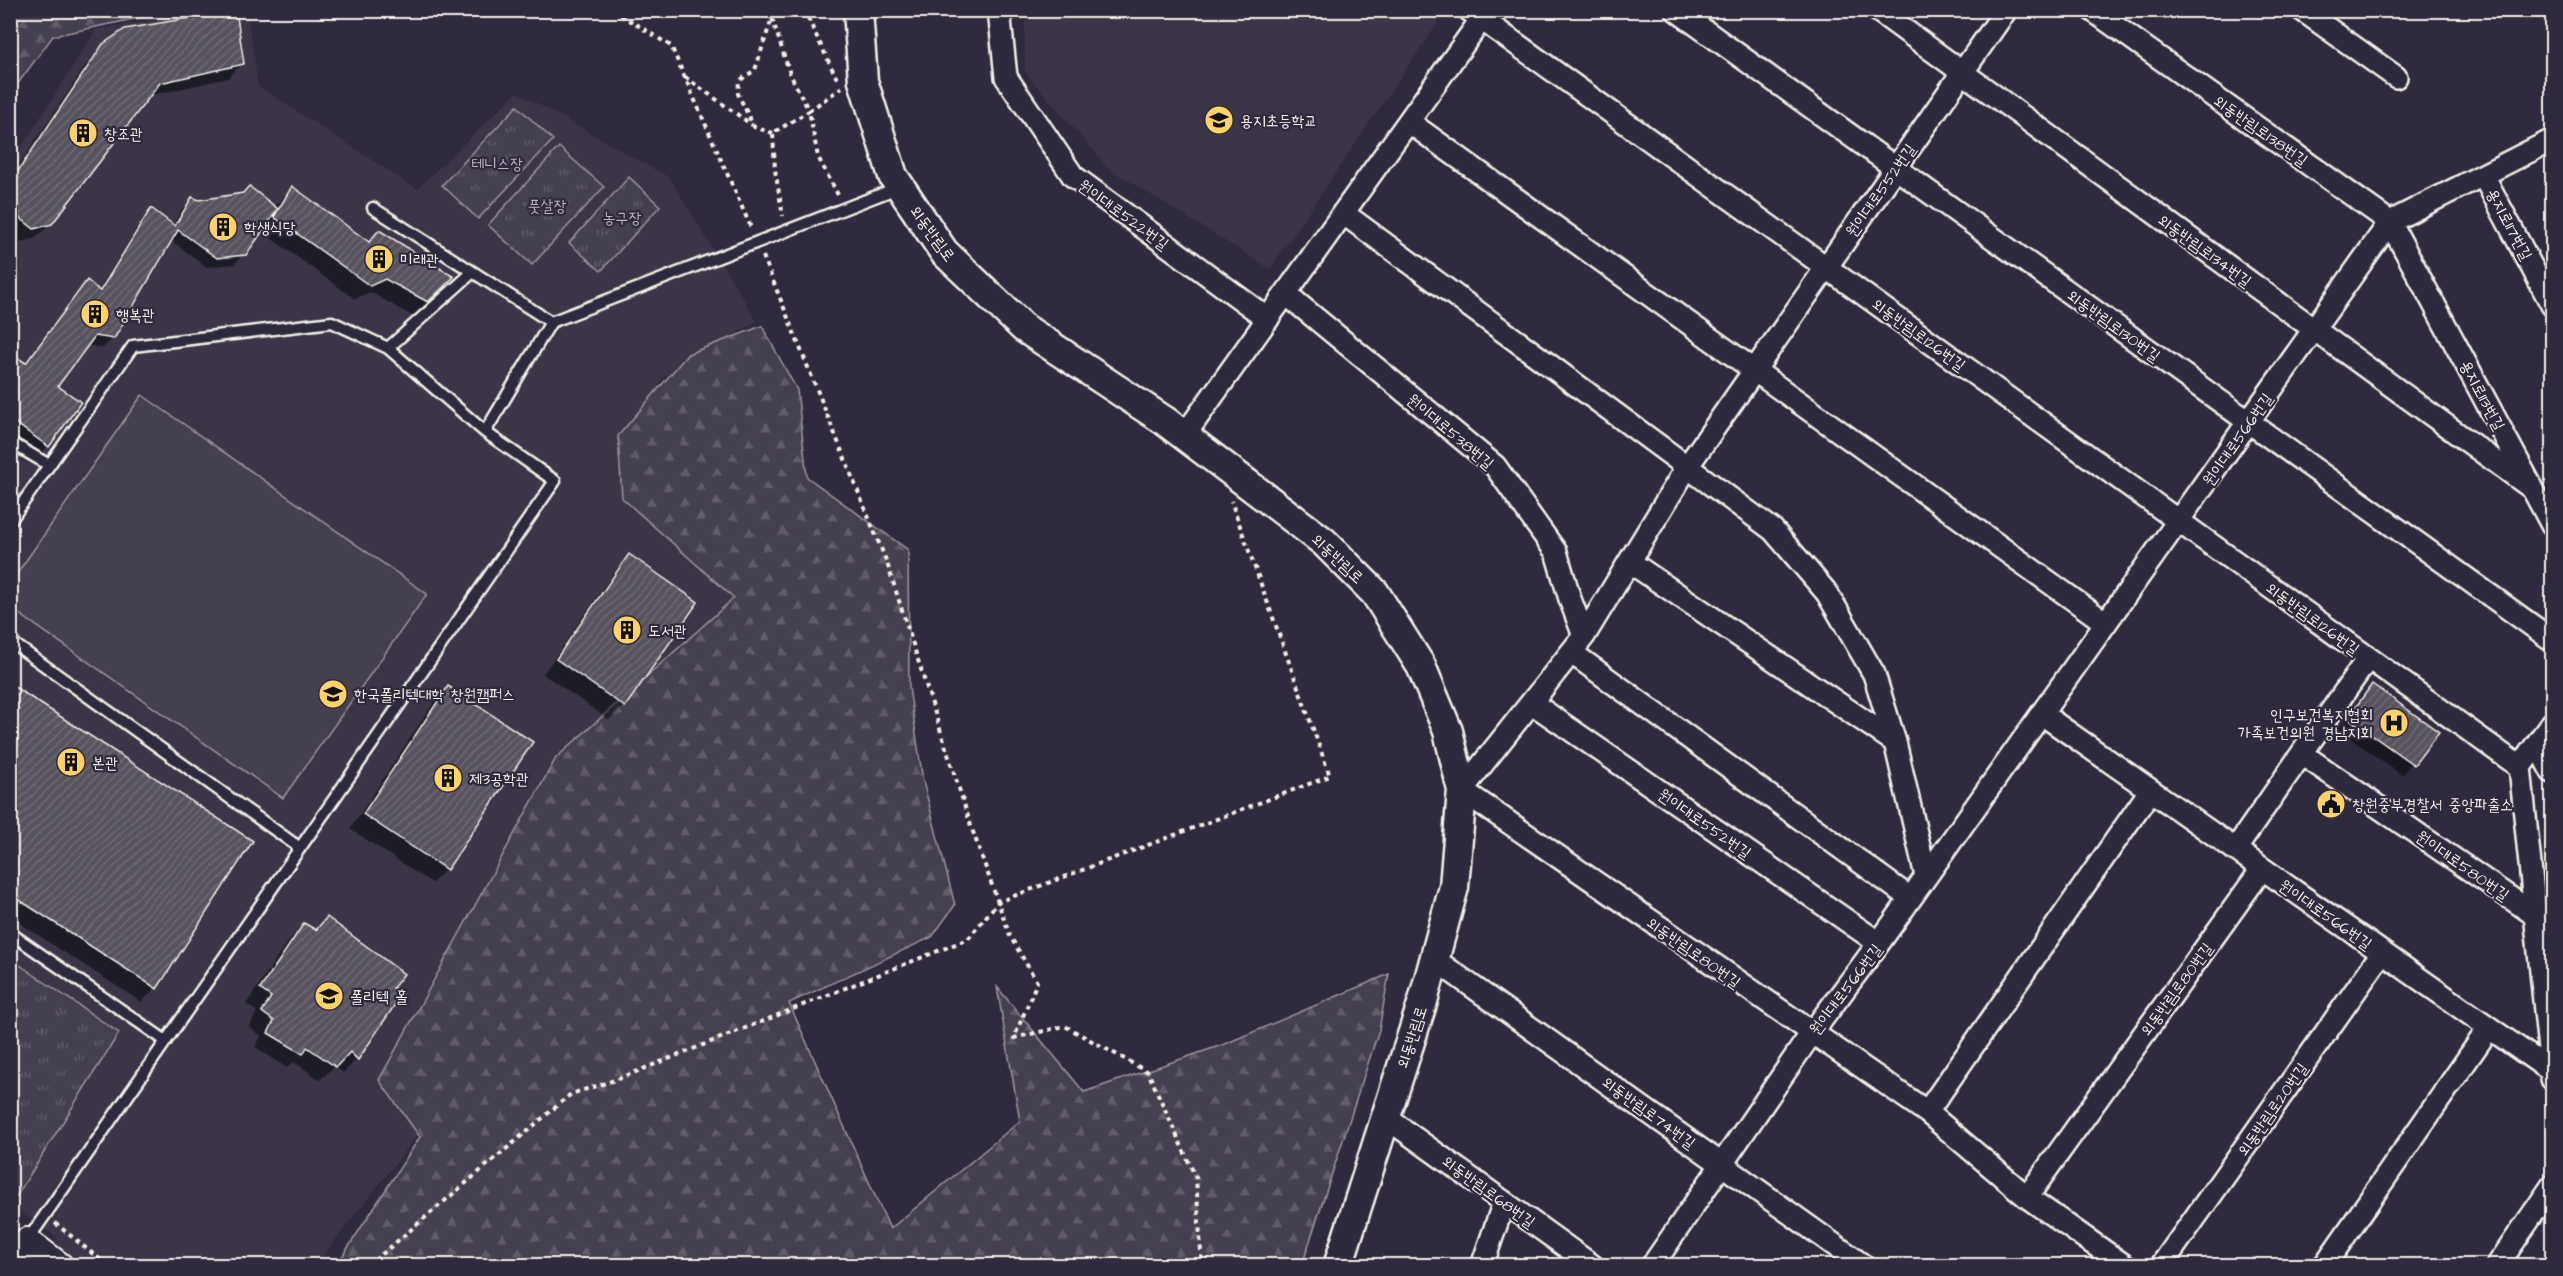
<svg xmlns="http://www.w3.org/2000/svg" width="2563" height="1276" font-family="'Architects Daughter','Poor Story',sans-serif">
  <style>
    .built { fill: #3b3647 }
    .green { fill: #454050; stroke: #9c989c; stroke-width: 1.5 }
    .forest { fill: url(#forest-firs); stroke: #9c989c; stroke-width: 1.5 }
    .park { fill: url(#park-tufts); stroke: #9c989c; stroke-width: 1.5 }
    .shadow { fill: #0007 }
    .building { fill: url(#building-hatch); stroke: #f4f1e8; stroke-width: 1.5 }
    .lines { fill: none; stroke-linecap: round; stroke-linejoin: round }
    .service-casing { stroke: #f4f1e8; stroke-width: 15 }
    .minor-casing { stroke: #f4f1e8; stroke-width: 26 }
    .tertiary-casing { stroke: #f4f1e8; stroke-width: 30 }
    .secondary-casing { stroke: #f4f1e8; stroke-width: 33 }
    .path { stroke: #f4f1e8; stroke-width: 4; stroke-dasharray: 4.5 4.5; stroke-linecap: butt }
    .service { stroke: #2f2a3d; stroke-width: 10 }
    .minor { stroke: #2f2a3d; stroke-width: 21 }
    .tertiary { stroke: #2f2a3d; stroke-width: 26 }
    .secondary { stroke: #2f2a3d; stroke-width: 28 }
    .labels { text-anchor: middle; stroke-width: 4.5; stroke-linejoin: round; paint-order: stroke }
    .poi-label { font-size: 16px; fill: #f4f1e8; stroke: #2f2a3d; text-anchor: start }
    .street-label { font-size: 16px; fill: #f4f1e8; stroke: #2f2a3d }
    .park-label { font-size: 16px; fill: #b7b3b3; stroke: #2f2a3d }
  </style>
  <defs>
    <pattern id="forest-firs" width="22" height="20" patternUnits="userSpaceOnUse" patternTransform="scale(1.5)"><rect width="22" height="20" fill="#454050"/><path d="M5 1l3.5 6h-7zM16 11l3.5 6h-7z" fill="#605c69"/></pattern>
    <pattern id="park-tufts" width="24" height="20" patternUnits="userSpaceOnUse" patternTransform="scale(1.5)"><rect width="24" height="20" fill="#454050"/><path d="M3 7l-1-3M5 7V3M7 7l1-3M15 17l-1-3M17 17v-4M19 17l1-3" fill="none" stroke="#605c69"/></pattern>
    <pattern id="building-hatch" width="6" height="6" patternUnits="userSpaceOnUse" patternTransform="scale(1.5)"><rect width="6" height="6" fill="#56525f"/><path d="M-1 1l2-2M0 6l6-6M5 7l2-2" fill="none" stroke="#6f6b76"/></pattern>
  </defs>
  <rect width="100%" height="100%" fill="#2f2a3d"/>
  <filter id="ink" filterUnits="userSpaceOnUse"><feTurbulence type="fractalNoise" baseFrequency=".0167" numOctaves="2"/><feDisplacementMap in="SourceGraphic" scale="12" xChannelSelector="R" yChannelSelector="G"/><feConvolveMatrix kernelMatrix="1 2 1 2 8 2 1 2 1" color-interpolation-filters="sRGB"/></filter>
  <g filter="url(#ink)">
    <path class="built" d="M201,11H247L258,86L417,189L517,92L670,178L757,321L662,378L628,467L757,605L423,1128L316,1265H40L58,1238L11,1205L10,249L16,237L11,232V163L96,30Z
      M1425,11L1439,21L1270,269L1108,168L1025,72V11Z"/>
    <path class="green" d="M142,395L427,594L283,798L11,608V582Z"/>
    <path class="forest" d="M11,10H172V11L53,36L11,93Z
      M762,326L797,390L807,477L908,550L909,687L923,781L955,905L932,937L789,1003L890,1229L1020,1121L997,987L1084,1092L1225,1044L1389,974L1379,1030L1302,1265L336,1266L420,1137L379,1080L556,758L734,598L622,498L618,436L688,354Z"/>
    <path class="park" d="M517,106L553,140L478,219L442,185Z
      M559,147L604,187L532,265L488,225Z
      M629,177L660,206L601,271L569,243Z
      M11,959L119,1033L11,1205Z"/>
    <path class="shadow" d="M697,10H707L701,17Z
      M104,45L242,63L228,78L148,96L51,223L36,238L19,243L10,236V178L89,61Z
      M292,188L368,243L448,282L412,316L370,292L355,299L261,231L235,264L207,267L170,240L113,338L103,348L86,345L56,386L48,446L39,455L10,436V354L24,364L77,292L87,282L98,291L142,220L151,210L172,226L182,209L192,199L274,208Z
      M10,468L16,471L10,479Z
      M629,556L624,706L609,720L543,674L615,571Z
      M10,686L156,988L141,1002L10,917Z
      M2373,686L2436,732L2402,775L2338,729Z
      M449,688L446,869L432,883L350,829L434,702Z
      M304,925L391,988L357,1059L343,1073L335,1066L320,1080L294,1062L287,1068L255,1047L261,1036L249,1027L257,1012L246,1004L289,940Z"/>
    <path class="building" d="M236,10L244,64L160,83L52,224L34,229L10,210V183L103,44L125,29Z
      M249,186L278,209L246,255L217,258L178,230L114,339L95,336L58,386L81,402L49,447L10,419V353L26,363L87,280L100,291L151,208L175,226L192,197L199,200L243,193Z
      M292,186L369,242L379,230L454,277L428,302L385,279L370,286L274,217Z
      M629,554L698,602L625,707L556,659Z
      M10,684L253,841L157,989L10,894Z
      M2372,684L2439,732L2414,765L2348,718Z
      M448,686L533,742L447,870L363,814Z
      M327,917L404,974L393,988L402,994L358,1060L350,1052L336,1067L307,1047L303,1054L268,1033L274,1021L262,1012L271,997L260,989L304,923L316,930Z"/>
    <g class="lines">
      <g class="service-casing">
        <path id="service" d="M373,208L551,322
          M388,348L473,272
          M485,432L551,322L887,192
          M10,442L49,465
          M10,521L133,346L332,322L388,348L485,432L555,481L27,1241
          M10,641L300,848
          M10,933L166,1041"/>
      </g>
      <g class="minor-casing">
        <path id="minor" d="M999,10L1006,77L1073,176L1268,319
          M1469,10L2520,767
          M1676,10L2552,640
          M1877,10L2533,489
          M2006,10L1687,467L1584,636L1462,790L1927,1112L2027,1197L2125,1266
          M2092,10L2390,222L2552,525
          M2302,10L2396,77
          M1409,122L2106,623
          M2483,175L2552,305
          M1343,213L1773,530L1827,593L1874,674L1895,742L1926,876
          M1286,294L1495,466L1556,552L1570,599L1584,636
          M1184,436L1488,10
          M1630,562L1895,742
          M1572,653L1910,898
          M1532,703L1879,943
          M2042,714L2551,1071
          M2537,744L2552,772
          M2302,754L2535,915
          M2235,850L2368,658
          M1434,959L1864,1266
          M2552,1079L2520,767L2552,723
          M1927,1112L2150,791
          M1384,1116L1593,1266
          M2027,1197L2262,869
          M1482,1266L1504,1202
          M1652,1266L1811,1034L1879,943L2390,222L2552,140
          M2161,1266L2382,953
          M2324,1266L2489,1028
          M2497,1266L2552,1186"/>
      </g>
      <g class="tertiary-casing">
        <path id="tertiary" d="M10,1265L27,1241L60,1266"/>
      </g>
      <g class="secondary-casing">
        <path id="secondary" d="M858,10L863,81L893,176L944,252L1024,328L1165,421L1324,542L1375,593L1421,666L1448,731L1462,790L1454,887L1423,1001L1338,1266"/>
      </g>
      <path class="path" d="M613,10L671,46L752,230
        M804,10L838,81
        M685,77L752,125
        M773,133L754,127L738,94L739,81L755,70L772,18L790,74L809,111L773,133L775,170L783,216
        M838,195L818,157L809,111L842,87
        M763,256L887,563L972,829L1010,936L1037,982L1014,1038L1065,1026L1148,1072L1196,1178L1202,1266
        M55,1223L108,1266
        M368,1266L571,1094L618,1079L968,939L998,902L1330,776L1231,501"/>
      <use href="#service" class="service"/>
      <use href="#minor" class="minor"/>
      <use href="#tertiary" class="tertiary"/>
      <use href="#secondary" class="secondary"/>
    </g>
  </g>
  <defs>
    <g id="school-disc" transform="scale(1.5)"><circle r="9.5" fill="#ffd166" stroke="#2f2a3d"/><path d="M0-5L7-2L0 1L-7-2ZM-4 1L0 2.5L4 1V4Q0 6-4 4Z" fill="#111"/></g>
    <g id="building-disc" transform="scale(1.5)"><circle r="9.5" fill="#ffd166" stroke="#2f2a3d"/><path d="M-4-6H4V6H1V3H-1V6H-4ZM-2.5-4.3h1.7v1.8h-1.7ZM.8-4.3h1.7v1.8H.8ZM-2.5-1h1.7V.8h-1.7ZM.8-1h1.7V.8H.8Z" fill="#111"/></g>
    <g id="university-disc" transform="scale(1.5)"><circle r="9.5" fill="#ffd166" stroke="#2f2a3d"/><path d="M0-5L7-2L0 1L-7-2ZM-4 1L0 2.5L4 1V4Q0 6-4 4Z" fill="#111"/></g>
    <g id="hospital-disc" transform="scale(1.5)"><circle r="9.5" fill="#ffd166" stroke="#2f2a3d"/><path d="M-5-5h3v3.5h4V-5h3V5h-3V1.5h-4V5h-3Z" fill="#111"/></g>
    <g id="civic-disc" transform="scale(1.5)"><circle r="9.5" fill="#ffd166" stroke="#2f2a3d"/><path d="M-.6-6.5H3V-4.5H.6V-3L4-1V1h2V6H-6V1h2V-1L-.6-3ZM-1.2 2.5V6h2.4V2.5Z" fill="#111"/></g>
  </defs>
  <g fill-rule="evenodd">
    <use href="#school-disc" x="1219" y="120"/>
    <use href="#building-disc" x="83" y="133"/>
    <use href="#building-disc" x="223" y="227"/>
    <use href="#building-disc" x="379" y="259"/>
    <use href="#building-disc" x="95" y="314"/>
    <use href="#building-disc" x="627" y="630"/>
    <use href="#university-disc" x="333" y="694"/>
    <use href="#hospital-disc" x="2394" y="723"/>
    <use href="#building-disc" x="71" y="762"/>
    <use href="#building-disc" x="448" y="778"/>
    <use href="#civic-disc" x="2331" y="804"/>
    <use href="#university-disc" x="329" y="996"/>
  </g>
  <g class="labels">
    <g class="poi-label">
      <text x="1240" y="126">용지초등학교</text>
      <text x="104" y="139">창조관</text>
      <text x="244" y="233">학생식당</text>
      <text x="400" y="265">미래관</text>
      <text x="116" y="320">행복관</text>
      <text x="648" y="636">도서관</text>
      <text x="354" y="700">한국폴리텍대학 창원캠퍼스</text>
      <text x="2373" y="720" text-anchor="end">인구보건복지협회<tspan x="2373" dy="18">가족보건의원 경남지회</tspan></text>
      <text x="92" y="768">본관</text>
      <text x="469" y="784">제3공학관</text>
      <text x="2352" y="810">창원중부경찰서 중앙파출소</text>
      <text x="350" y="1002">폴리텍 홀</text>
    </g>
    <g class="street-label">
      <text transform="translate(2261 130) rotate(35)" y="6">외동반림로138번길</text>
      <text transform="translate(1880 190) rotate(-55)" y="6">원이대로552번길</text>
      <text transform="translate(1124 214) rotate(36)" y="6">원이대로522번길</text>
      <text transform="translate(2510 224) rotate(62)" y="6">용지로117번길</text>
      <text transform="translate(933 233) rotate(54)" y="6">외동반림로</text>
      <text transform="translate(2205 250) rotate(36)" y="6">외동반림로134번길</text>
      <text transform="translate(2114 325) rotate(36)" y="6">외동반림로130번길</text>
      <text transform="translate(1919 334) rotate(36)" y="6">외동반림로126번길</text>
      <text transform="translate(2483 395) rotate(62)" y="6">용지로113번길</text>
      <text transform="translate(1451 431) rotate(40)" y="6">원이대로538번길</text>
      <text transform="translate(2237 439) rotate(-55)" y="6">원이대로566번길</text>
      <text transform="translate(1338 558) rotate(43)" y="6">외동반림로</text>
      <text transform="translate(2313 618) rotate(36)" y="6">외동반림로126번길</text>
      <text transform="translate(1705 823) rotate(35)" y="6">원이대로552번길</text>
      <text transform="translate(2463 865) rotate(35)" y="6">원이대로580번길</text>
      <text transform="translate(2326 914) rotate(35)" y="6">원이대로566번길</text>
      <text transform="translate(1694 952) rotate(35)" y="6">외동반림로80번길</text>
      <text transform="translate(1845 989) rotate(-53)" y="6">원이대로566번길</text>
      <text transform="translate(2176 989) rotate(-54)" y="6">외동반림로80번길</text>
      <text transform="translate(1411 1037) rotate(-72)" y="6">외동반림로</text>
      <text transform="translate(2272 1109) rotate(-55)" y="6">외동반림로20번길</text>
      <text transform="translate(1649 1112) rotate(36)" y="6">외동반림로74번길</text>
      <text transform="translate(1489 1191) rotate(36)" y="6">외동반림로68번길</text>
    </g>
    <g class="park-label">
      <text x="497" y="169">테니스장</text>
      <text x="547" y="211">풋살장</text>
      <text x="622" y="223">농구장</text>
    </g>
  </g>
  <rect width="2563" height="1276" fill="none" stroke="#2f2a3d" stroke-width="36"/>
  <rect x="18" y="18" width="2527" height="1240" fill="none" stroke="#f4f1e8" stroke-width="2" filter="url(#ink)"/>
</svg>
